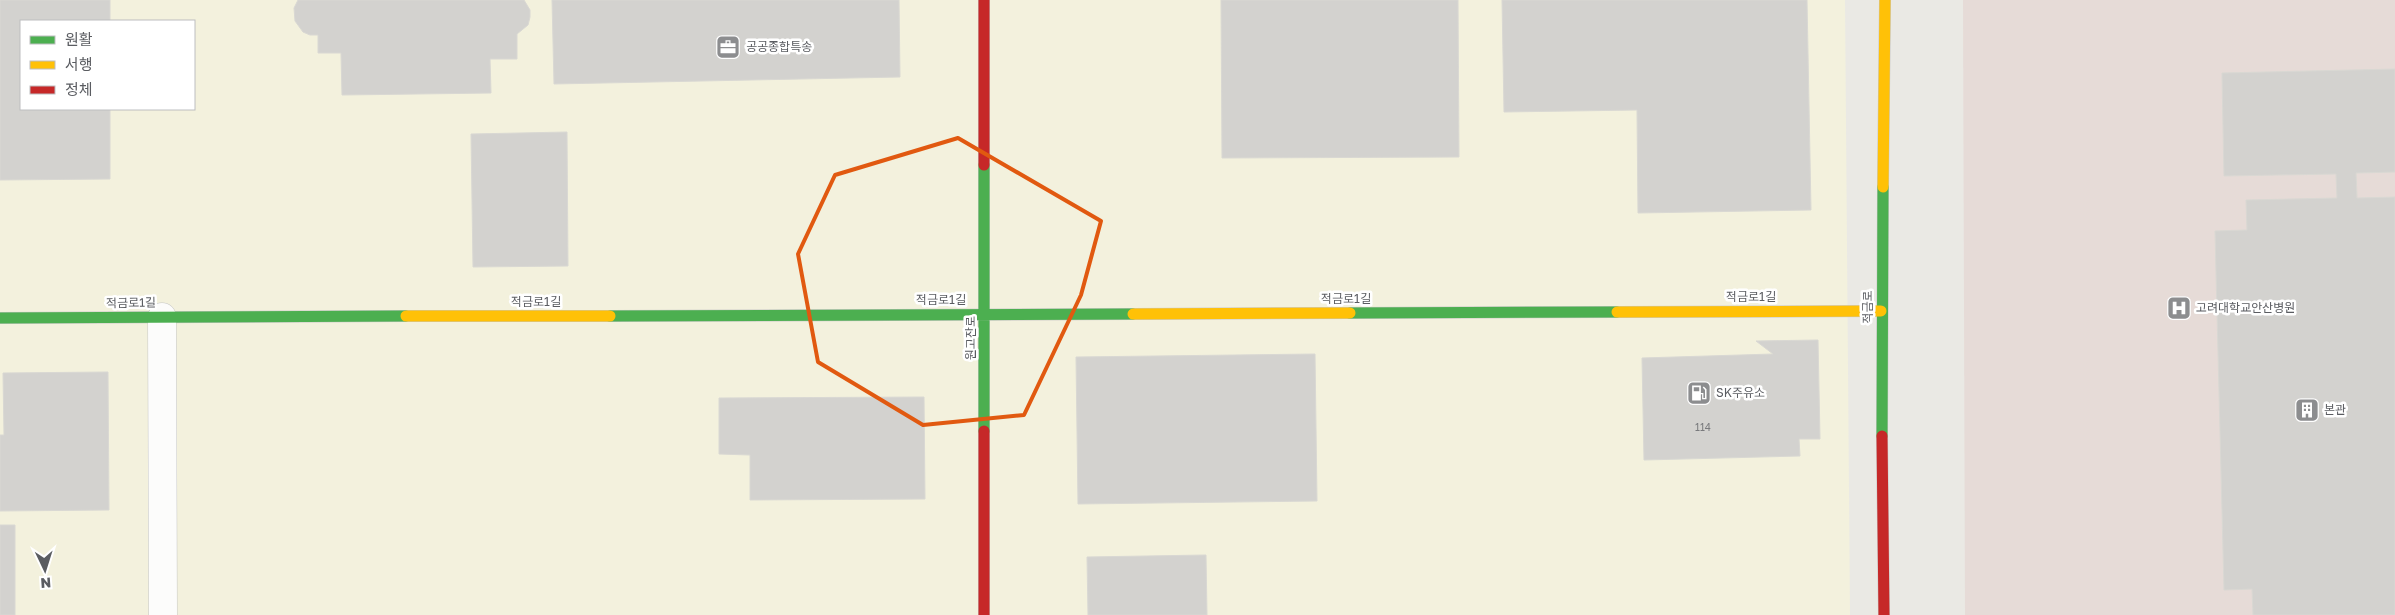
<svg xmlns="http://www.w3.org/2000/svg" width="2395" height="615" font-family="'Golos Text','Noto Sans KR',sans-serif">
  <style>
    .commercial { fill: #f3f1dd; fill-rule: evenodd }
    .medical { fill: #e6dbd7 }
    .building { fill: #d3d2cf; stroke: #d9d8d3 }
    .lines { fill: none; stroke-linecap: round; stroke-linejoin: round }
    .street-casing { stroke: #c6c7c6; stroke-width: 29 }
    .fast-casing { stroke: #c7c6c5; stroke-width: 12 }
    .slow-casing { stroke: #c7c6c5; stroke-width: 12 }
    .jam-casing { stroke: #c7c6c5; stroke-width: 12 }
    .street { stroke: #fcfcfb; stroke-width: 28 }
    .fast { stroke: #4caf50; stroke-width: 11 }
    .slow { stroke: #ffc107; stroke-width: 11 }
    .jam { stroke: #c62828; stroke-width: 11 }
    .marked { fill: none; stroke: #e15910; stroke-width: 4; stroke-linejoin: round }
    .labels { text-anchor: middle; stroke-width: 5; stroke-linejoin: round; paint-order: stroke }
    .number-label { font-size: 10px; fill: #797a7d }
    .poi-label { font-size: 12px; fill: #5a5c61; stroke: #fff; text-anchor: start }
    .street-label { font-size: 12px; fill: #5a5c61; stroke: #fff }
  </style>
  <rect width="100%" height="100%" fill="#eae9e4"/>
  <path class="commercial" d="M0,0H1845L1850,615H0ZM21,21H194V109H21Z"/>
  <path class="medical" d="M1963,0H2395V615H1965Z"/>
  <path class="building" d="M0,0H110V21H21V109H110V179L0,180Z
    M298,0H524L530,10V17L528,25L517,34V59H490L491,93L342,95L341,53H318V35H310L303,32L295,21L294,8Z
    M552,0H899L900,77L554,84Z
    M1221,0H1458L1459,157L1222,158Z
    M1502,0H1807L1811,210L1638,213L1637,110L1504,112Z
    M2395,69V172L2356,173L2357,198L2395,197V615H2253L2252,589L2224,590L2215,231L2247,230L2246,200L2337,198L2336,174L2224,176L2222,73Z
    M567,132L568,266L473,267L471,134Z
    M1818,340L1820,439H1799L1800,456L1644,460L1642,358L1773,354L1756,341Z
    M1315,354L1317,501L1078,504L1076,357Z
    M108,372L109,510L0,511V435H4L3,373Z
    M924,397L925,499L750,500V455L719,454V398Z
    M0,525H15V615H0Z
    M1206,555L1207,615H1088L1087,557Z"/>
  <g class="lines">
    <g class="street-casing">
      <path id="street" d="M162,317L163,615"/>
    </g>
    <g class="fast-casing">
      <path id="fast" d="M984,165V431
        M1350,313L1617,312
        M610,316L1133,314
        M0,318L406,316
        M1882,436L1883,187"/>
    </g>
    <g class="slow-casing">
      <path id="slow" d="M1883,187L1885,0
        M1617,312L1881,311
        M1133,314L1350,313
        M406,316H610"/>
    </g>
    <g class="jam-casing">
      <path id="jam" d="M984,0V165
        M984,431V615
        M1882,436L1884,615"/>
    </g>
    <use href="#street" class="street"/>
    <use href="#fast" class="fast"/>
    <use href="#slow" class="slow"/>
    <use href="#jam" class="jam"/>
  </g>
  <path class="marked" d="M958,138L1101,221L1081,295L1024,415L923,425L818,362L798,254L835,175Z"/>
  <defs>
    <g id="office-square" transform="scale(1.25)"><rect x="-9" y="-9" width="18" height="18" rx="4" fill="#8c8d8f" stroke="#fff"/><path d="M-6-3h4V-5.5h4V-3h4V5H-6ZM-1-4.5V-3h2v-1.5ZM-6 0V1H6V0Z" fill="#fff"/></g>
    <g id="hospital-square" transform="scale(1.25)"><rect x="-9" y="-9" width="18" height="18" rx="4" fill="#8c8d8f" stroke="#fff"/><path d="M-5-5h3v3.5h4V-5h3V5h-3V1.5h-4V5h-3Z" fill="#fff"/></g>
    <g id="fuel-square" transform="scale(1.25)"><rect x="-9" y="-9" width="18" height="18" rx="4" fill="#8c8d8f" stroke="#fff"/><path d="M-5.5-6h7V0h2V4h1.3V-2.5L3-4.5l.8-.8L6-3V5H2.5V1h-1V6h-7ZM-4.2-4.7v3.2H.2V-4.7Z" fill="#fff"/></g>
    <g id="building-square" transform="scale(1.25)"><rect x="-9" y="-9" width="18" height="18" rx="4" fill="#8c8d8f" stroke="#fff"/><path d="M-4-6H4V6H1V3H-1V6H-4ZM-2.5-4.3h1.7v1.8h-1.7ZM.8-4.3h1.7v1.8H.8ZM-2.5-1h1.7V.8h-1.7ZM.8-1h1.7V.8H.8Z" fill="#fff"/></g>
  </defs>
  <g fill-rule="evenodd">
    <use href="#office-square" x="728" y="47"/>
    <use href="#hospital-square" x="2179" y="308"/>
    <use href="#fuel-square" x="1699" y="393"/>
    <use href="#building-square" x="2307" y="410"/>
  </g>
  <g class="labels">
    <g class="number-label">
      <text x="1703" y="431">114</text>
    </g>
    <g class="poi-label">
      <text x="746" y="51">공공종합특송</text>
      <text x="2196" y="312">고려대학교안산병원</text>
      <text x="1716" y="397">SK주유소</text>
      <text x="2324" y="414">본관</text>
    </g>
    <g class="street-label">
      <text x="1751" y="301">적금로1길</text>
      <text x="1346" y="303">적금로1길</text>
      <text x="941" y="304">적금로1길</text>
      <text x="536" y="306">적금로1길</text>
      <text transform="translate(131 303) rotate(-1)" y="4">적금로1길</text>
      <text transform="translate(1868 307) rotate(-90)" y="4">적금로</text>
      <text transform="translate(971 338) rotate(-90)" y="4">원고잔로</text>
    </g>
  </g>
  <rect x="20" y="20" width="175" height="90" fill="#ffffff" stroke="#bdbec0"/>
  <rect x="30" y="36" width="25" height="8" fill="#4caf50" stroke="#bdbec0"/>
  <text x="65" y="45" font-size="15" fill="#5a5c61">원활</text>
  <rect x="30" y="61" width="25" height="8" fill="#ffc107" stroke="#bdbec0"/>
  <text x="65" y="70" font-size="15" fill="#5a5c61">서행</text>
  <rect x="30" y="86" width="25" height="8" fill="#c62828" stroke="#bdbec0"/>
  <text x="65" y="95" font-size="15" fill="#5a5c61">정체</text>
  <g transform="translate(45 570) rotate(176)" stroke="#ffffff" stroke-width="4" paint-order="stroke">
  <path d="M0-4L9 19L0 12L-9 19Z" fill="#5a5c61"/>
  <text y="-8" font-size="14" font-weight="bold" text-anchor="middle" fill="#5a5c61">N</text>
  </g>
</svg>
